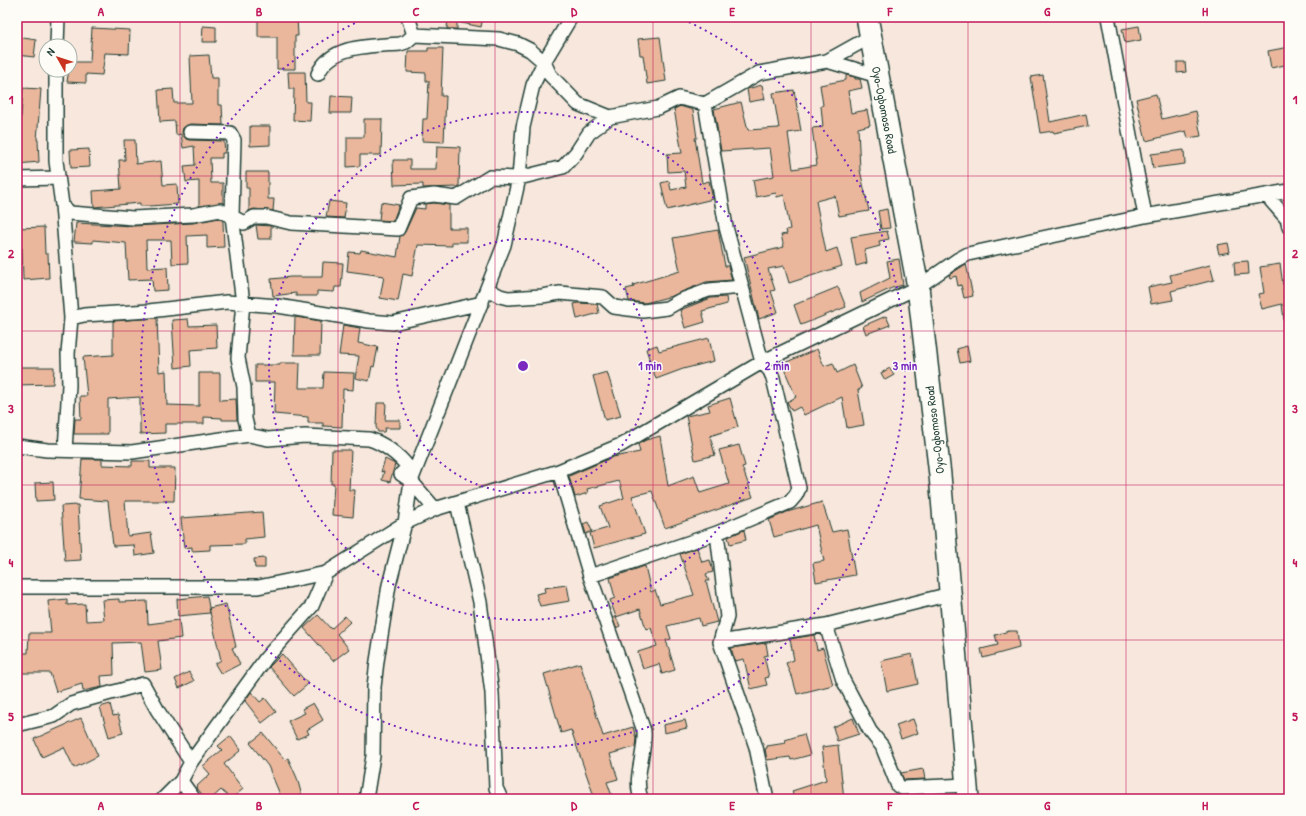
<svg xmlns="http://www.w3.org/2000/svg" width="1306" height="816" font-family="'Patrick Hand',sans-serif">
  <style>
    .building { fill: #eab79c; stroke: #1f3d34 }
    .lines { fill: none; stroke-linecap: round; stroke-linejoin: round }
    .minor-casing { stroke: #1f3d34; stroke-width: 16 }
    .trunk-casing { stroke: #1f3d34; stroke-width: 24 }
    .minor { stroke: #fdfcf7; stroke-width: 13 }
    .trunk { stroke: #fdfcf7; stroke-width: 21 }
    .grid { fill: none; stroke: #c2185b; stroke-width: 1; stroke-opacity: 0.55 }
    .ring { fill: none; stroke: #7b2cbf; stroke-width: 2; stroke-dasharray: 2 4 }
    .labels { text-anchor: middle; stroke-width: 3; stroke-linejoin: round; paint-order: stroke }
    .street-label { font-size: 12px; fill: #1f3d34; stroke: #fdfcf7 }
    .centre { fill: #7b2cbf; stroke: #fdfcf7; stroke-width: 2 }
    .ring-label { font-size: 12px; text-anchor: middle; font-weight: bold; fill: #7b2cbf; stroke: #fdfcf7; stroke-width: 3; stroke-linejoin: round; paint-order: stroke }
    .neatline { fill: none; stroke: #c2185b; stroke-width: 1.5 }
    .grid-label { font-size: 13px; text-anchor: middle; font-weight: bold; fill: #c2185b }
  </style>
  <rect width="100%" height="100%" fill="#f7e7dc"/>
  <filter id="ink" filterUnits="userSpaceOnUse"><feTurbulence type="fractalNoise" baseFrequency=".025" numOctaves="2"/><feDisplacementMap in="SourceGraphic" scale="8" xChannelSelector="R" yChannelSelector="G"/><feConvolveMatrix kernelMatrix="1 2 1 2 8 2 1 2 1" color-interpolation-filters="sRGB"/></filter>
  <g filter="url(#ink)">
    <path class="building" d="M448,17H483L481,27L457,22V29H447Z
      M297,18L298,36H295V69H277V37H258V19Z
      M203,26L216,27V42H202Z
      M1139,26L1141,40L1125,43L1122,29Z
      M92,28L130,30L129,54L105,53L102,75L86,74V83L67,82L70,62H90Z
      M17,37L36,40L34,57L17,55Z
      M660,37L666,81L647,84L643,55H640L638,39Z
      M1289,47V64L1271,68L1268,51Z
      M428,48H443L441,96H446L444,142L422,141L423,119H427L429,81H426V73L407,72L408,51H428Z
      M209,55L211,78H218V105H222L223,125L190,124L183,128L182,132L186,139L189,140L224,141L225,153H222V158H210L211,183H223V203L199,206V181L186,182L184,166L195,165L194,146L183,148L181,134L176,135L175,121L160,122L158,90L173,89L174,103H192L190,56Z
      M1177,62H1185L1186,72L1177,73Z
      M288,72H305L306,102H311L310,121L293,120L294,89H289Z
      M846,75L855,77V79H860L862,88L848,91L851,113L867,110L870,125L858,128L860,170L869,211L839,216L835,196L816,201L826,252L837,248L842,266L789,283L784,266L768,269L775,290L771,291L778,312L759,319L744,257L784,247L781,235L787,234L786,230L790,229L784,195L777,197L776,193L756,197L753,180L774,176L770,148L721,151L714,109L741,102L748,130L779,128L773,93L794,90L801,131L788,133L793,169L817,165L812,128L823,127L821,106L823,105L820,85L846,80Z
      M1043,75L1050,122L1086,114L1088,126L1054,133L1053,131L1040,133L1031,77Z
      M762,85L765,99L749,102L747,89Z
      M23,88L41,89L37,140H38L39,162L17,164V117H21Z
      M1156,94L1162,119L1196,111L1201,136L1188,138L1186,131L1146,141L1136,99Z
      M331,96L352,97L351,113H330Z
      M680,106L693,110L697,138H695L702,183L709,181L713,199L667,210L661,183L669,181L671,190L686,187L684,171L668,172L667,154L682,153L674,109Z
      M364,119H382L381,155H360V166L347,167V137H364Z
      M250,126H270V145L250,146Z
      M124,140H135L136,164L161,161L163,185L177,184L178,204L149,206H140V203L94,207L93,191L121,189L119,160H125Z
      M437,146L460,147L459,187L423,188V184L394,185L393,160H410V169H436Z
      M89,149L90,167L71,168L70,150Z
      M1184,150L1185,164L1153,168L1151,154Z
      M246,172H268V199H274L273,211L254,209L249,211V188H246Z
      M329,201L346,203L344,218L326,217Z
      M381,202L399,205L393,221L379,220Z
      M434,203L449,205V228H467V242H452V246L418,245L412,276L403,274L398,301L380,298L384,276L347,271L349,252L360,253L361,250L397,257L400,236L405,232L416,208L425,209V204Z
      M887,209L890,228L881,229L878,211Z
      M219,218L223,221L224,247L207,248V235L187,236L188,263L172,264L171,240H146L147,268L167,267L168,290L153,291L152,279L128,280L126,243L93,240V243L74,242L76,223L133,226L193,223Z
      M256,225L271,226V239H258Z
      M44,227L45,254H48L49,278L23,280L22,248H17V228Z
      M718,230L725,266H728L732,280L706,282L672,296L645,303L629,301L626,289L634,287L633,285L680,271L673,238Z
      M887,231L889,239L879,241L880,246L865,250L867,263L856,266L851,237Z
      M1228,243L1230,252L1219,254L1217,245Z
      M899,259L903,285L892,288L862,302L860,293L890,278L887,261Z
      M1248,261L1249,274L1235,275L1234,262Z
      M323,262L343,263L341,287H335L334,292L317,291V296H296V293L273,296L271,279L291,277H322Z
      M966,264L973,296L964,298L961,285L958,286L956,276L950,278L949,275Z
      M1280,264L1283,285L1289,284V320H1284L1282,304L1262,309L1258,294L1264,293L1260,267Z
      M1210,265L1214,280L1171,291L1173,300L1151,304L1148,287L1172,282L1170,275Z
      M838,287L846,307L801,325L794,305Z
      M726,297L727,304L702,311L705,322L685,328L680,310L711,298Z
      M578,303L597,304L599,313L577,319L574,304Z
      M886,316L890,325L866,334L863,326Z
      M295,317L321,321L320,355H294Z
      M157,318L159,372L166,371L167,405L199,406V373H220V400L236,399L237,420H222V418L204,417V424H165V433L140,434V397L108,399V434H74L75,419H81L80,396H87L83,357L113,355V321Z
      M188,319L189,326L216,325L217,348L190,350L191,366L175,368L172,320Z
      M343,325L360,328L358,343L378,347L374,367L372,366L369,381L355,378L359,356L339,355Z
      M709,338L714,361L683,369L656,379L646,349L657,345L659,351Z
      M967,346L970,361L960,363L957,349Z
      M817,349L824,366L833,363L837,373L853,365L862,388L858,390L864,425L847,428L842,397L804,415L800,407L792,411L787,402L796,397L782,364Z
      M280,363H300L299,388H323L324,372L354,373L353,390L343,389L342,427L323,426V423H308V417L274,414L275,382H255V365H280Z
      M17,367H54L53,384L17,385Z
      M890,368L894,375L885,380L881,373Z
      M607,372L621,416L605,420L593,376Z
      M730,398L738,427L710,436L715,455L695,460L686,416L710,411L708,405Z
      M377,403H386L385,420H400V428H385L384,432H378L376,427Z
      M660,436L668,486L694,476L700,493L729,484L719,450L739,445L745,466L742,467L753,497L665,528L652,491L632,496L645,534L594,548L590,533L608,528L600,506L624,498L620,483L619,481L587,489L588,493L575,497L569,476L613,457L640,452L638,444L646,440Z
      M332,450H351L349,490H355L353,517L332,515L334,484H331Z
      M82,459H102V465L132,466V461H150V468H175L174,501H125L128,536L151,533L154,553L135,556L134,545L113,546L108,501L79,499Z
      M385,459L395,464L390,482L382,480L384,471L381,472Z
      M53,482L54,500L36,501L35,483Z
      M822,502L832,532L847,529L855,575L816,582L813,563L824,561L816,525L774,537L769,520L787,512Z
      M78,505L81,560L65,561L61,506Z
      M262,512L264,537L245,539V544L210,545V550L192,551V547L184,548L181,518Z
      M588,522L592,531L586,534L583,524Z
      M744,530L746,540L730,544L728,537Z
      M697,548L702,562L710,560L713,572L706,574L709,581H706L717,622L701,626L699,618L667,626L671,639L666,640L675,670L662,674L659,664L643,669L638,652L657,646L651,628L646,629L640,609L616,617L610,600L615,598L610,578L645,566L651,592L655,590L660,604L694,595L680,554Z
      M265,558V568H255L254,559Z
      M567,585L570,601L540,606L536,594L545,592L544,588Z
      M207,596L210,613L178,616L177,599Z
      M67,599V605L85,604L86,621L104,620L102,600L119,599V602L147,601L148,624L179,620L181,638L158,641L162,670L145,672L141,642L113,643L114,675L101,676L102,687L83,691L82,684L56,692L50,673H17V653H28L29,633H51L48,601Z
      M226,604L236,647L232,648L240,664L221,674L215,664L221,660L209,608Z
      M318,615L331,629L345,616L350,622L337,634L349,649L333,661L304,628Z
      M616,617L620,626L616,628L613,619Z
      M1009,631H1017L1019,648L983,658L981,649L998,645L995,635Z
      M814,635L817,650L823,648L833,685L797,694L792,676H791L786,663L794,660L790,639Z
      M766,643L768,655L764,656L769,677L765,678L767,685L751,689L744,659L735,661L731,648Z
      M282,654L308,684L294,696L269,667Z
      M912,654L918,684L887,691L881,661Z
      M580,663L603,736L633,727L636,738L635,747L610,754L618,779L607,782L613,799H595L571,730L561,733L544,674Z
      M189,672L194,681L179,688L175,679Z
      M251,692L260,702L265,698L276,712L262,723L245,701Z
      M313,703L323,720L307,730L309,734L297,739L288,721L305,713L302,709Z
      M110,704L113,716L118,715L123,733L109,737L100,707Z
      M81,718L98,756L74,768L64,747L42,757L34,739Z
      M853,718L859,734L837,741L833,727Z
      M913,719L918,733L901,739L896,725Z
      M685,720L687,728L664,733L663,725Z
      M263,733L285,760L288,758L297,778L302,796L282,799L268,766L250,743Z
      M804,734L810,755L791,760L790,757L767,760L765,749L767,748V746L786,743L785,740Z
      M230,736L241,750L224,764L243,789L231,799L221,790L211,799H206L196,787L210,774L203,766L222,750L218,746Z
      M838,745L844,799H794L792,791L826,780L822,747Z
      M923,769L925,779L904,780L901,773Z
      M898,795H922L923,799H899Z"/>
    <g class="lines">
      <g class="minor-casing">
        <path id="minor" d="M408,17L414,35L499,39L518,44L530,50L544,62L550,75L578,104L610,117
          M1108,17L1145,216
          M57,46L58,17
          M827,61L878,76
          M56,70V161L62,205L71,318L68,354L69,385L65,450
          M318,74C331,44 372,46 400,44L406,42L414,35
          M190,132L230,133L234,140L232,216L243,303L238,358L244,387L245,419L249,435
          M17,179L58,178
          M1267,196L1287,219L1289,227
          M62,205L70,213L133,218L193,215L220,210L244,223L254,217H266L291,223L398,229L411,198L434,195L456,198L490,177L519,178L563,167L576,153L589,133L610,117L658,108L679,98L705,104L759,73L827,61L870,37
          M487,289L500,296L508,298L542,296L560,293L603,297L614,307L643,311L667,308L681,300L709,290L742,287
          M71,318L84,315L149,311L227,302L278,306L369,321L393,323L482,303
          M17,446L47,450L132,452L249,435L268,439L305,436L369,439C383,443 399,455 408,467L401,474L411,481L435,509
          M559,471L590,576L644,731C646,754 633,776 641,799
          M457,503L480,602L492,693L496,788L501,799
          M717,533L727,617L720,642L756,747L767,799
          M590,576L717,533L790,502L796,495L799,488L773,378L770,371L762,362L726,227L705,104
          M17,587H258L326,573L405,523L435,509L559,471L621,445L762,362L918,287L957,260L968,254L1145,216L1289,191
          M826,625L843,680L870,731L882,746L898,786L902,788L967,785
          M720,642L826,625L950,594
          M17,725L54,716L71,704L143,684L158,711L191,762
          M181,781L194,799
          M163,799L181,781L191,762L266,658L312,606L326,573
          M366,799L373,756L374,687L377,661L389,585L405,523L411,481L504,245L519,178L523,127L533,85L544,62L571,17"/>
      </g>
      <g class="trunk-casing">
        <path id="trunk" d="M867,17L918,287L940,475L968,799"/>
      </g>
      <use href="#minor" class="minor"/>
      <use href="#trunk" class="trunk"/>
    </g>
  </g>
  <path class="grid" d="M180,17V799M338,17V799M495,17V799M653,17V799M811,17V799M968,17V799M1126,17V799M17,176H1289M17,331H1289M17,485H1289M17,640H1289"/>
  <g class="ring">
    <circle cx="523" cy="366" r="127"/>
    <circle cx="523" cy="366" r="254"/>
    <path d="M678 17A382 382 0 1 1 368 17"/>
  </g>
  <g class="labels">
    <g class="street-label">
      <text transform="translate(884 110) rotate(79)" y="4">Oyo-Ogbomoso Road</text>
      <text transform="translate(935 430) rotate(-97)" y="4">Oyo-Ogbomoso Road</text>
    </g>
  </g>
  <circle cx="523" cy="366" r="6" class="centre"/>
  <g class="ring-label">
    <text x="650" y="370">1 min</text>
    <text x="777" y="370">2 min</text>
    <text x="905" y="370">3 min</text>
  </g>
  <rect width="1306" height="816" fill="none" stroke="#fdfcf7" stroke-width="44"/>
  <g transform="translate(58 58) rotate(309)"><circle r="19" fill="#fdfcf7" stroke="#a4b0a9"/>
  <path d="M0-3L7 15L0 10L-7 15Z" fill="#c8321e"/>
  <text y="-6" font-size="11" font-weight="bold" text-anchor="middle" fill="#1f3d34">N</text>
  </g>
  <rect x="22" y="22" width="1262" height="772" class="neatline"/>
  <g class="grid-label">
    <text x="101" y="16">A</text>
    <text x="259" y="16">B</text>
    <text x="416" y="16">C</text>
    <text x="574" y="16">D</text>
    <text x="732" y="16">E</text>
    <text x="890" y="16">F</text>
    <text x="1047" y="16">G</text>
    <text x="1205" y="16">H</text>
    <text x="11" y="104">1</text>
    <text x="1295" y="104">1</text>
    <text x="11" y="258">2</text>
    <text x="1295" y="258">2</text>
    <text x="11" y="413">3</text>
    <text x="1295" y="413">3</text>
    <text x="11" y="567">4</text>
    <text x="1295" y="567">4</text>
    <text x="11" y="721">5</text>
    <text x="1295" y="721">5</text>
    <text x="101" y="810">A</text>
    <text x="259" y="810">B</text>
    <text x="416" y="810">C</text>
    <text x="574" y="810">D</text>
    <text x="732" y="810">E</text>
    <text x="890" y="810">F</text>
    <text x="1047" y="810">G</text>
    <text x="1205" y="810">H</text>
  </g>
</svg>
